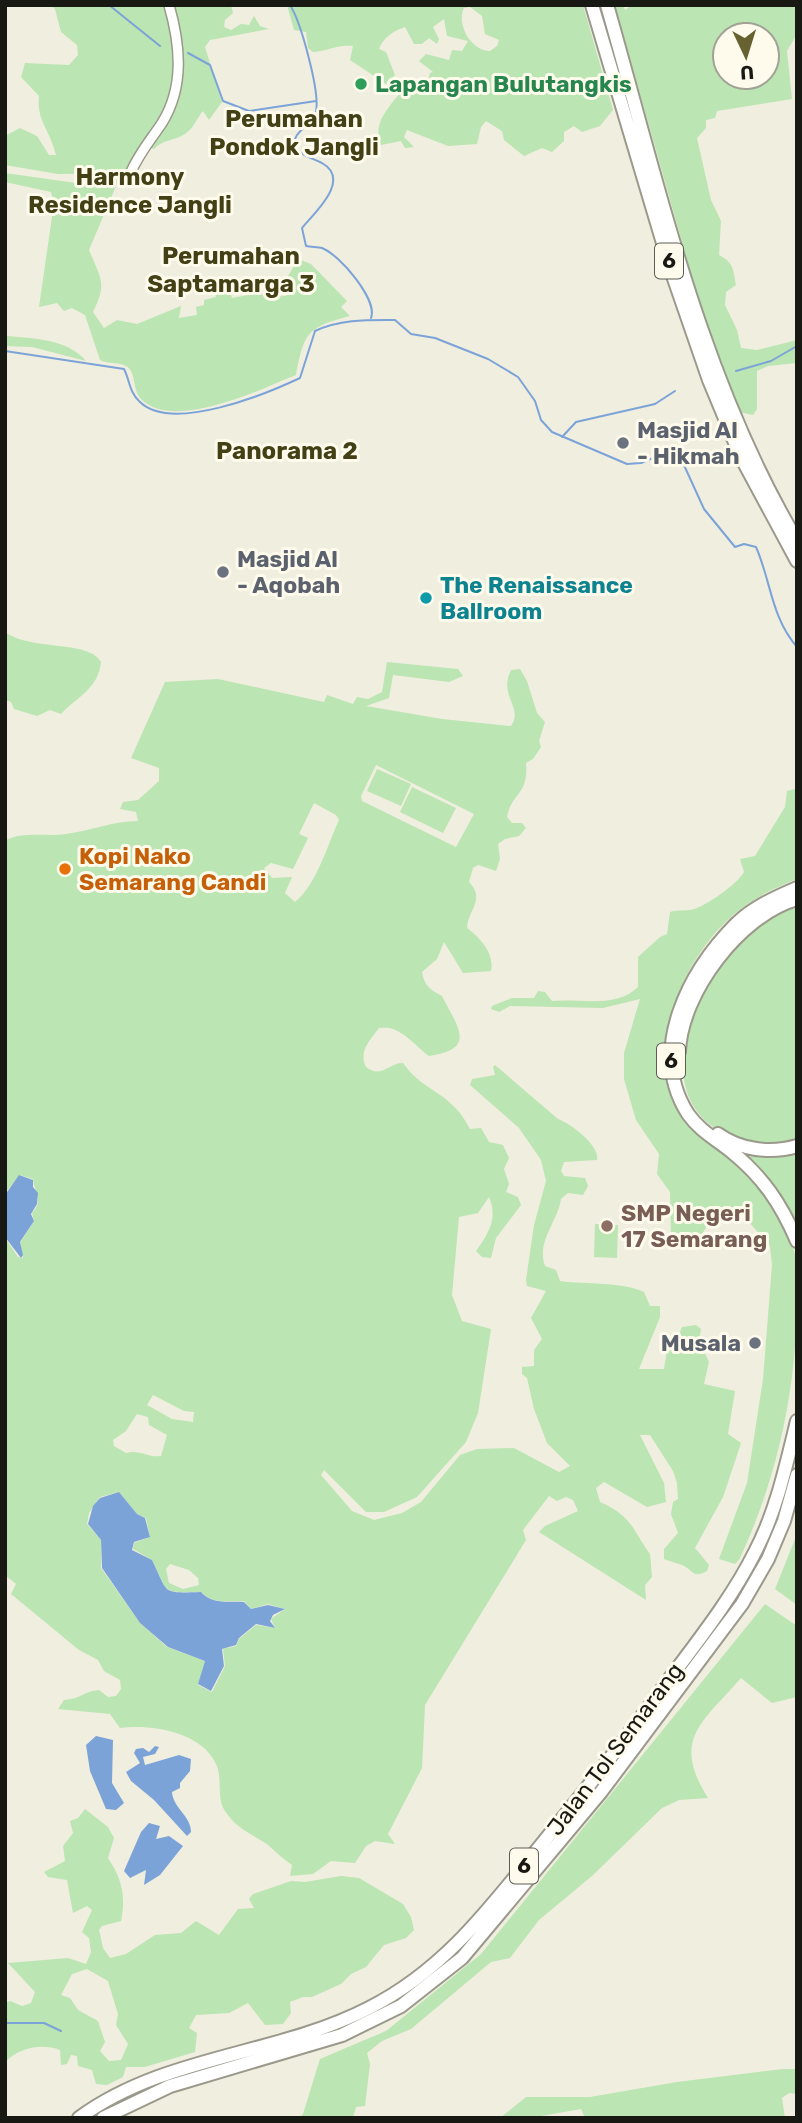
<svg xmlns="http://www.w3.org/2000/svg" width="802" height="2123" font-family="Rubik,sans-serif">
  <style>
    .green { fill: #bbe5b2; fill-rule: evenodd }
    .water { fill: #7ca3d8 }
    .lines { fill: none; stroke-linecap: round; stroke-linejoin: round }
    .stream { stroke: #7ca3d8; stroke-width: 2 }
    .tertiary-casing { stroke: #9b998b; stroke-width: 12 }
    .motorway-casing { stroke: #9b998b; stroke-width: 16 }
    .tertiary { stroke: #fff; stroke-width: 9 }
    .motorway { stroke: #fff; stroke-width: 12 }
    .leisure-dot { fill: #2e9e5b; stroke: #fefbed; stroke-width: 2.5 }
    .worship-dot { fill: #6b7280; stroke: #fefbed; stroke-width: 2.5 }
    .culture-dot { fill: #0f9aa8; stroke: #fefbed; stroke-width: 2.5 }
    .food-dot { fill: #e8710a; stroke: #fefbed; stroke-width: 2.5 }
    .education-dot { fill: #8d6e63; stroke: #fefbed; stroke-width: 2.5 }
    .labels { text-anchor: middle; stroke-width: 6; stroke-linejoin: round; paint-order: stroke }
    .shield { fill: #fefbed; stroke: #5e5d55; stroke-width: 2 }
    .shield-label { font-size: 21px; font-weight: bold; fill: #191914 }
    .leisure-label { font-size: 23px; font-weight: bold; fill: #27864d; stroke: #fefbed; text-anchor: start }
    .worship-label { font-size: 23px; font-weight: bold; fill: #5b616d; stroke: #fefbed; text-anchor: start }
    .culture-label { font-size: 23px; font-weight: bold; fill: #0d838f; stroke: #fefbed; text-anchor: start }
    .food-label { font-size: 23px; font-weight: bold; fill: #c56008; stroke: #fefbed; text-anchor: start }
    .education-label { font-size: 23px; font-weight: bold; fill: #785e54; stroke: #fefbed; text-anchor: start }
    .street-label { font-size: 23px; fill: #191914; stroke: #fefbed }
    .neighbourhood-label { font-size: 24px; font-weight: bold; fill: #444016; stroke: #fefbed }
  </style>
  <rect width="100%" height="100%" fill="#f0eedf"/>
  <path class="green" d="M50,5H231L233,13L225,20L224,27L231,30L241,24L249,25L254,16L260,26L269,29L210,40L205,47L222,102L209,120L203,111C196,119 194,128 185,134C174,141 163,139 154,149L146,146L132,173L58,174L5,165V136L20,128L37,136L49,155H56C51,132 36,120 39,96L21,77L25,63L69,65L78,55L77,45L61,32L55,9Z
    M287,5H583L613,110L600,126L582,132L574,126L564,132V141L552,152L542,148L524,156L504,140L502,131L486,121L481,127L477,144L448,146L407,130L404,137L414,147L405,148L401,141L381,145C372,124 388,108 401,92L426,91L430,73L433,72L419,61L426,54L449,60L452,50L462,51L468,41L447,36L444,19L433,27L439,39L437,44L429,38L422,44H414L405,27C393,31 383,38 379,49L386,52L395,75L386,84L350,60L353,46C338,44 328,51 313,52L308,48L306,32L294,30ZM470,7L482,16L485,34L499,40L497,46L490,51C471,51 456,24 464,8Z
    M615,5H623L625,10L632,5H797V34L787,51L792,99L717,111L715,118L706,120V128L697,138L711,200L721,221L719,255C734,263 733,269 736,285L726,292L725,305L737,330L741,348L757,350L797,340V363L768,366L757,371V409L753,415L739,412L702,313ZM725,35H767V77H725Z
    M5,173L76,183L119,179L89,250C100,278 108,282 93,312L104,328L117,320L137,324L181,306L179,318L197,315L196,307L204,305V300L216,297L212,285L227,281L232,298L253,294L286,296L288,276L298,259L311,264L347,301L341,307L350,316C308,327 304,332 296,375C261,389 174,432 141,399C132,390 137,372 126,366C117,361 109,365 100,360L85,315L72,308L64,311L57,303L39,307L54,203L51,192L5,182Z
    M5,336C32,338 68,339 86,361L32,347L5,346Z
    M5,632C30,651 90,640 101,662C98,689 78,696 61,714L50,710L37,716L14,709L11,702L5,700Z
    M387,662L458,669L463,676L449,682L393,675L389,698L366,706L442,719L511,726C524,708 498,696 511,670L520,669L527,681L537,713L545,722L539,741L541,747L533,759L526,763C529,795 511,793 507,817L512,823H522L526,828L519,836L505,839L498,844L500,859L496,871L478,865L473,868L469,882C486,900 468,909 467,928C479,937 495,953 491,971L463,973L444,942L437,959L422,972C424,986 432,991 442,996C456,1025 479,1049 429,1056C413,1044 399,1024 379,1028C370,1040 358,1052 366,1067C382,1079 388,1063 403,1063C424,1093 451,1091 470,1129L481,1128L489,1142L503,1145L509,1158L504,1169L509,1184L506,1192L518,1197L521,1205L496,1238L491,1258L482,1257L476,1251C489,1233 498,1218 489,1197L478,1213L459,1217L452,1295L462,1321L491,1329L478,1413L466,1442L417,1497L384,1512H366L324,1470L321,1475L352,1511L374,1520L402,1513L421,1502L460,1455L477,1449L514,1448L559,1472L570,1466L547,1443L534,1409L527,1378L522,1374V1367L534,1366V1350L542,1339L531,1318L546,1291L527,1286L526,1280L534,1225L546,1181L541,1160L519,1128L470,1085L472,1079L495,1075L493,1067L495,1065L558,1119C571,1124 600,1145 597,1160L564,1162L561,1171L564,1176L585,1178L588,1186L583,1195L568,1193L561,1199C558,1221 536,1242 545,1266L556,1270L560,1281C587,1285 619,1281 644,1292L650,1306H660V1317L639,1369H664L669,1338L677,1340L682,1327L696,1325L701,1329L699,1341L709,1362L704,1384L735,1391L728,1434L741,1443L723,1497L695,1548L709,1565L707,1571C692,1579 694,1570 682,1565C676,1563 669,1561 664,1559V1549L678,1533L671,1514L673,1502L678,1499L677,1483L673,1471L650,1435H640L664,1483L666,1502L647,1507L604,1482L596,1488L600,1502C632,1516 632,1529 650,1554L652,1577L645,1585L646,1600L539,1532L545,1526L578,1511L573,1500L566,1497L557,1501L549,1496L523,1530L526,1540L425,1705L422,1768L388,1834L395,1844L375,1841L366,1846L355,1863L331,1861L313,1874L290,1876L292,1865C283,1859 275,1851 267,1844C250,1833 237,1829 225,1811C216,1798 223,1778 216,1764C201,1731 150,1724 120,1728L110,1714L58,1709L64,1700C80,1699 85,1691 99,1690L108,1697L116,1696L121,1689L120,1680L104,1671L98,1660L79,1650L11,1594L16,1584L5,1575V1238L18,1257L23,1258L20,1243L34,1221L32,1213C44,1201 34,1191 33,1179L20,1175L5,1193V841C21,831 47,837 66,834C90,831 113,821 138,821L136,812L120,809L123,802L138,800L159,781V768L131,758L165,682L218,679L324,702L327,695L353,704L357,697L368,699L382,692ZM376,765L474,814L456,847L362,801L361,796ZM314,803L336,815L339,820C327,846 317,884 295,902L285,893L292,877L272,878L264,868L271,863L293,869L308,838L299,834ZM153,1395L184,1411L194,1412L193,1422L172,1419L147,1405ZM137,1414L148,1417L149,1425L167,1435L161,1456C148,1458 140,1449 126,1453L114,1446L113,1440L126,1431ZM119,1492L137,1514L146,1518L150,1537L134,1543L133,1549L152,1560C170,1596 161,1592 201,1592C212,1604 229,1601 244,1601L251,1609L268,1604L285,1609L271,1619L275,1628L256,1625L239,1639L236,1646L223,1649L225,1666L212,1692L198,1685L205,1661L167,1647L140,1623L101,1568V1540L87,1524L89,1513L100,1497ZM170,1564L189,1570L198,1578L199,1585L183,1589L169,1583L166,1569Z
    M377,769L411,784L401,806L367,791Z
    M797,785V879C774,888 751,899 733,915C679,963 641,1055 685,1119C697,1137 713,1144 729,1157C757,1181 781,1210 793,1246C798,1263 797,1281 797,1299C797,1387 777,1480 739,1560L735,1564L719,1559L747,1483L763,1379L772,1265L770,1246L742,1214L729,1211L712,1217L698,1241L671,1238L670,1192L657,1174L659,1154L636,1120L624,1079V1053L640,999L603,1008L510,1006L499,1012L491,1009L492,1006L512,998H534L538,991L545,992L552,1001C580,998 616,1009 638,987V957L660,937L667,934L670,912C678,909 688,912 697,908C711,902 736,885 744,872L740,859L755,856L785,807L787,791L795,789Z
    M412,787L456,808L443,833L400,812Z
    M797,903V1142C776,1149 755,1146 734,1138C649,1105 687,1005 728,952C746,929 771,915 797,903Z
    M729,1147L774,1156L797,1152V1230Z
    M595,1224L618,1225L617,1258L594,1257Z
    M797,1534V1605L775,1589Z
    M765,1604L797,1626V1697L772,1703L741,1678C702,1723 671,1739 708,1798L679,1800L662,1808L592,1876L539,1920L510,1958L491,1962L411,2029L382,2041L367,2053L370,2064L365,2106L356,2107L353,2118H299L303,2114L320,2059L386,2031L481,1954Z
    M85,1809L108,1827L114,1838L108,1858C122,1879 126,1896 121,1921L102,1926L99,1930L103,1948L110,1958L126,1954L155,1935L181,1933L196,1921L219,1935L238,1909L254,1908L249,1899L253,1894L291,1881L305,1882L341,1876L359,1878L403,1904L411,1917L414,1930L406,1938L384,1945L366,1967L351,1974L341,1984L312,1997H303L290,2002L291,2013L283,2024L265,2025L248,2003L229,2013L196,2015L189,2028L197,2033L195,2052L145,2067H126L123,2077L107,2085L96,2084L92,2070L78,2066L77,2056L71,2055L67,2064L61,2065L60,2050C41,2043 19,2048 5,2062V2003L10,2001L22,2006L31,2003L35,1992L8,1963L68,1958L86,1964L91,1952L89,1938L82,1932L92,1910L87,1906L73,1913L67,1880L48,1877L44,1872L65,1861L63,1846L73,1833L70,1821L78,1818ZM87,1969L108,1981L118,2014L116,2025L128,2044L121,2060L109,2061L100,2051L105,2042L98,2021L78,2010L70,1998L61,1995L72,1974Z
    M783,2069H797V2094L789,2093L782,2098L785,2118H585L581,2109L530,2118H500L526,2097H590L677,2082Z"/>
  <path class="water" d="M19,1175L33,1180V1187L38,1193L37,1204L31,1214L34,1221L20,1242L23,1255L21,1258L5,1237V1195Z
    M119,1492L137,1514L145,1518L150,1537L134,1542L132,1550L152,1560C169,1595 161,1593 201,1592C212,1605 229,1601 244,1602L251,1609L268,1605L285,1609L273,1615L270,1621L275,1628L256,1624L239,1638L236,1645L222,1649L224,1666L211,1691L198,1684L205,1661L168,1647L140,1623L102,1568L101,1540L88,1524L93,1506L100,1498Z
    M96,1736L113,1740L112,1783L124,1803L116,1810L106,1809L90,1771L86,1745Z
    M155,1746L159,1747L155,1754L143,1757L145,1765L179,1755L191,1759L190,1771L180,1783V1788L172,1792C173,1808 191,1816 191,1832L187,1836L154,1800L131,1781L126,1772L140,1763L134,1753L136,1749L143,1748L149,1752Z
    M149,1823L160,1826L156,1839L169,1836L183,1846L160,1875L144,1885L146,1870L130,1878L124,1871L141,1832Z"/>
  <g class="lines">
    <path class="stream" d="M109,5L160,46
      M290,5C301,22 320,92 316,111C312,126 294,130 293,146C300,155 312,158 322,163C352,180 314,213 302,228L306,246C311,247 318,247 322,248C340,255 378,300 371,318
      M188,53L210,65L223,101L249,111L316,101
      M5,351L124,369C130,381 129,392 140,402C172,433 266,394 300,378L315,331C341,319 368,320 395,320L411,334L435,338L488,359L518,377L535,401L541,420L552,432L627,464L641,463L667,452L674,454L683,463L704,509L735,547L744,544L756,547C771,581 771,617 797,647
      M736,371L771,361L797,346
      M562,437L576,422L655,404L675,391
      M5,2023H44L61,2031"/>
    <g class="tertiary-casing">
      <path id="tertiary" d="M130,174C139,153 150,141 162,123C185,86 180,44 169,5"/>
    </g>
    <g class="motorway-casing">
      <path id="motorway" d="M592,5L671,270L709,380L741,457L797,561
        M607,5C659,186 700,378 797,541
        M797,888C776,897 754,907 737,923C689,971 647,1050 688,1114C700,1131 716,1139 732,1152C763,1177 781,1204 797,1241
        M679,1052C681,993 740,915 797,899
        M718,1134C740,1150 771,1154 797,1146
        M79,2118C165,2055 276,2056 369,2008C441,1972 487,1912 537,1850C578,1800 618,1749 657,1696C691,1649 729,1604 755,1552C776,1512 786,1466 797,1421
        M103,2118L170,2086L342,2035L401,2006L462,1958L601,1792L742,1604L768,1559L784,1521L797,1475"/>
    </g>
    <use href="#tertiary" class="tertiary"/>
    <use href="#motorway" class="motorway"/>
  </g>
  <circle class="leisure-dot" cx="361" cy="84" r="7"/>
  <g class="worship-dot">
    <circle cx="623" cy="443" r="7"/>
    <circle cx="223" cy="572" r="7"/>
    <circle cx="755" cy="1343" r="7"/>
  </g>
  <circle class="culture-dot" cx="426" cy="598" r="7"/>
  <circle class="food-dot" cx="65" cy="869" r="7"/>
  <circle class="education-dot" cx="607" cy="1226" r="7"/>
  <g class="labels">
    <g class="shield">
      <rect x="655" y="243.5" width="28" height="35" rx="5"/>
      <rect x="657" y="1043.5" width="28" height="35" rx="5"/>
      <rect x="510" y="1848.5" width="28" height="35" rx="5"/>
    </g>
    <g class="shield-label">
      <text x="669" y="268">6</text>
      <text x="671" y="1068">6</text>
      <text x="524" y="1873">6</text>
    </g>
    <g class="leisure-label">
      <text x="375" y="92">Lapangan Bulutangkis</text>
    </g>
    <g class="worship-label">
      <text x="637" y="438">Masjid Al<tspan x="637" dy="26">- Hikmah</tspan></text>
      <text x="237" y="567">Masjid Al<tspan x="237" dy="26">- Aqobah</tspan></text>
      <text x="741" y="1351" text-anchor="end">Musala</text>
    </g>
    <g class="culture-label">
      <text x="440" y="593">The Renaissance<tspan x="440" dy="26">Ballroom</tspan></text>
    </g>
    <g class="food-label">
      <text x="79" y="864">Kopi Nako<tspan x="79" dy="26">Semarang Candi</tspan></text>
    </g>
    <g class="education-label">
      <text x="621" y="1221">SMP Negeri<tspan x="621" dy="26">17 Semarang</tspan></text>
    </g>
    <g class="street-label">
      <text transform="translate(615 1749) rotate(-53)" y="8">Jalan Tol Semarang</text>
    </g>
    <g class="neighbourhood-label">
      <text x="294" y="127">Perumahan<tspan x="294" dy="28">Pondok Jangli</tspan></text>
      <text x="130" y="185">Harmony<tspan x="130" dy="28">Residence Jangli</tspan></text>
      <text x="231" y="264">Perumahan<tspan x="231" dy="28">Saptamarga 3</tspan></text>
      <text x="287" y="459">Panorama 2</text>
    </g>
  </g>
  <rect width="802" height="2123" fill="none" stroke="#191914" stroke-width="14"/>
  <g transform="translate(746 56) rotate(176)"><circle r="33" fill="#fefbed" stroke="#a2a196" stroke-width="2"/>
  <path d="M0-5L12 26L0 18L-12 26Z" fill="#67622f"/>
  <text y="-10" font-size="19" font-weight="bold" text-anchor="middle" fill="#191914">U</text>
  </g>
</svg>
